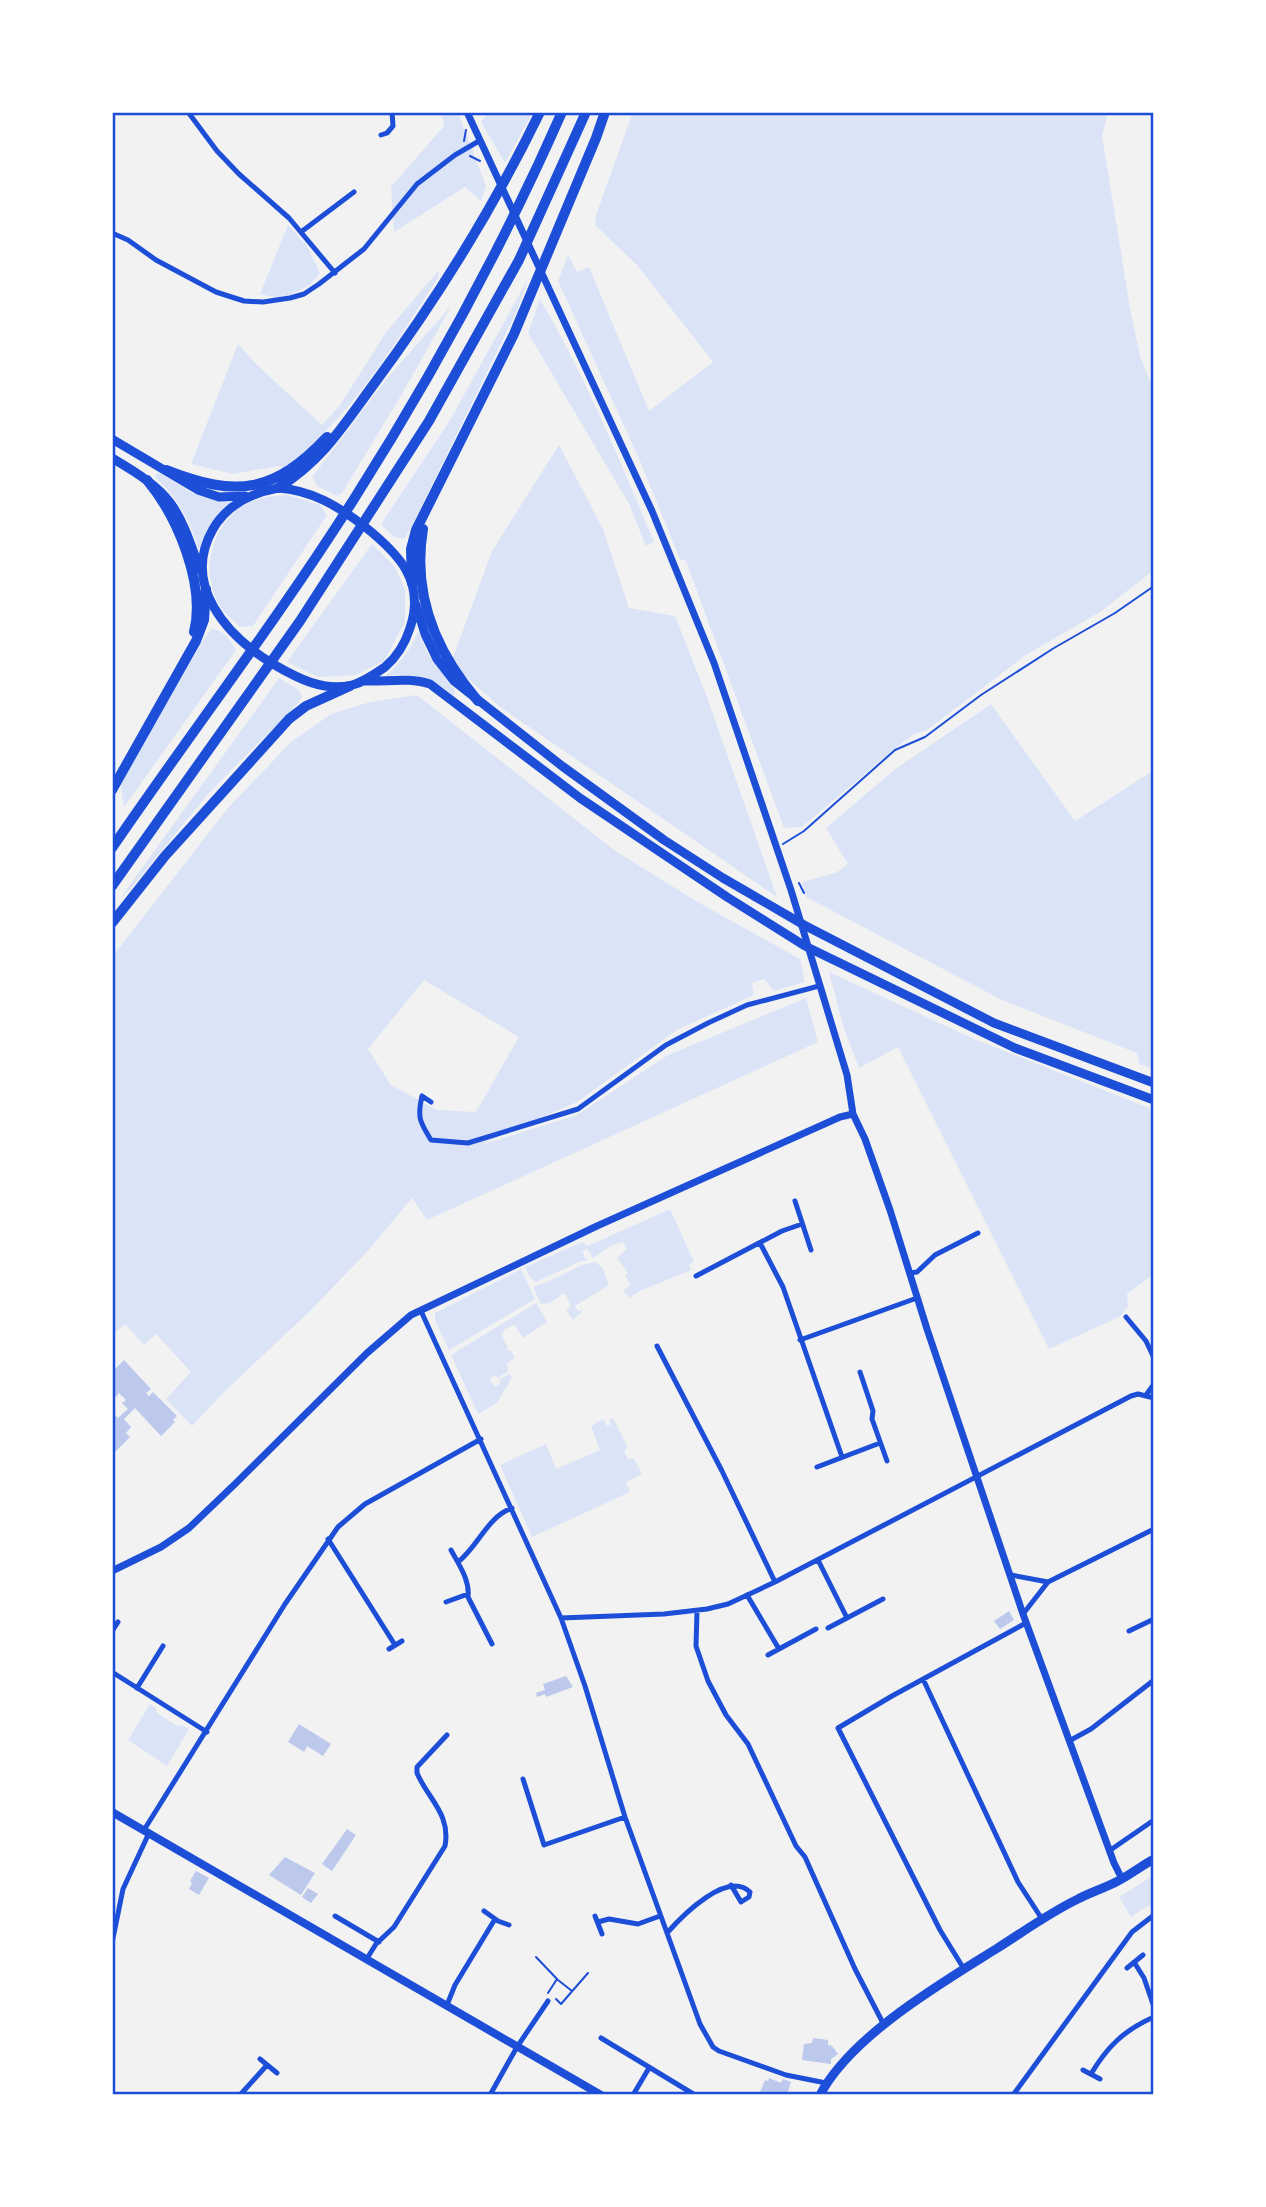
<svg xmlns="http://www.w3.org/2000/svg" width="1266" height="2207" font-family="'Work Sans',sans-serif">
  <style>
    .green { fill: #dbe4f7; fill-rule: evenodd }
    .building { fill: #bdc9ec }
    .lines { fill: none; stroke-linecap: round; stroke-linejoin: round }
    .path { stroke: #1d4ed8; stroke-width: 2 }
    .minor { stroke: #1d4ed8; stroke-width: 5 }
    .tertiary { stroke: #1d4ed8; stroke-width: 7 }
    .secondary { stroke: #1d4ed8; stroke-width: 8 }
    .primary { stroke: #1d4ed8; stroke-width: 9 }
    .motorway { stroke: #1d4ed8; stroke-width: 10 }
    .neatline { fill: none; stroke: #1d4ed8; stroke-width: 2.5 }
  </style>
  <rect width="100%" height="100%" fill="#f2f2f2"/>
  <path class="green" d="M441,112H458L486,186L481,201L465,187L394,232L391,187L444,126Z
    M488,112H533L505,163L481,122Z
    M633,112H1108L1102,136L1130,308L1140,356L1154,391V570L1100,612L1026,655L927,730L914,734L898,746L802,827L784,828L686,561L680,559L640,461L558,281L568,255L577,272L589,267L649,411L713,362L637,265L595,225L596,215Z
    M288,225L307,246L320,273L310,285L282,299L260,294Z
    M439,270L438,278C396,342 347,424 283,468L279,466L233,474L191,464L238,344L256,364L322,425L340,405L387,331Z
    M529,277L517,311L410,530L404,539L394,537L381,524L449,422Z
    M540,299C585,376 620,460 654,542L646,546L629,504L528,333Z
    M452,305L402,394L342,493L337,496L317,486L312,477L388,377Z
    M559,445L603,529L629,608L675,616L707,697L777,897L500,707L466,677L452,660L492,551Z
    M158,472L192,493L231,502L211,523L200,548H198C190,519 177,498 155,477Z
    M288,495L320,505L327,515L253,626L240,627C233,620 223,612 218,603C200,570 213,522 246,504C260,497 273,496 288,495Z
    M372,544L395,567L405,590V622L384,661L356,675L319,677L287,662Z
    M212,629C223,629 231,641 236,650L124,807L120,783L205,637Z
    M418,631L428,654L455,691L454,696C433,677 413,672 386,676C400,662 411,650 418,631Z
    M279,678L299,690L302,697L299,702L208,794L133,886L119,900Z
    M417,695L614,850L696,901L800,959L805,982L774,991L764,979L752,983L754,995L677,1030L577,1102L503,1134L481,1145L577,1115L668,1055L806,998L818,1042L427,1220L412,1198L366,1253L309,1312L224,1392L192,1426L166,1399L191,1372L156,1334L144,1345L125,1324L112,1335V957L228,808L291,742L331,714L370,702ZM424,980L519,1037L476,1112L437,1110L391,1085L368,1049Z
    M991,704L1075,821L1154,770V1069L1139,1064L1137,1053L1002,1000L806,897L802,882L836,873L848,864L826,828L894,770Z
    M829,972L974,1039L1154,1110V1274L1127,1294L1128,1306L1121,1316L1049,1349L898,1047L859,1068L843,1026Z
    M670,1209L694,1262L689,1265L691,1270L640,1291L629,1298L623,1290L631,1285L625,1275L628,1273L617,1258L627,1249L623,1242L612,1245L593,1258L587,1249L582,1252L587,1261H581L536,1282L530,1278L525,1267L582,1242L588,1246Z
    M595,1262L602,1267L609,1285L575,1306L578,1311L581,1310L582,1312L573,1320L566,1310L570,1307V1303L564,1293L550,1303L541,1304L533,1287L545,1283L582,1265Z
    M521,1269L535,1299L449,1350L435,1320V1313Z
    M536,1303L547,1322L523,1338L515,1325L503,1330L504,1332L501,1335L508,1347L506,1350L511,1351L515,1358L507,1363L508,1371L498,1378L495,1375L490,1379L495,1387L500,1383L499,1380L509,1374L512,1377L497,1403L478,1414L451,1355Z
    M613,1418L628,1448L624,1450L628,1459L634,1458L642,1474L626,1482L630,1492L532,1537L500,1465L546,1444L556,1469L600,1450L591,1426L603,1419L607,1426L611,1424L609,1420Z
    M150,1704L156,1708L157,1713L177,1726L182,1725L189,1729L167,1766L128,1740Z
    M1154,1875V1905L1146,1907L1131,1917L1119,1897Z"/>
  <path class="building" d="M124,1360L151,1389L146,1393L149,1396L153,1392L177,1416L173,1420L175,1422L161,1436L135,1408L124,1419L131,1427L126,1433L130,1437L115,1452L112,1448V1412L118,1418L128,1409L122,1403L126,1400L119,1393L116,1397L112,1393V1372Z
    M1009,1611L1014,1620L1000,1629L994,1621Z
    M566,1676L573,1687L546,1697L545,1694L537,1697L536,1693L545,1690L543,1684Z
    M299,1724L331,1744L323,1756L307,1746L304,1752L288,1742Z
    M347,1829L356,1835L332,1871L322,1864Z
    M285,1857L315,1873L301,1895L269,1875Z
    M196,1871L209,1878L199,1895L189,1889L192,1883L190,1881Z
    M308,1888L318,1894L311,1903L302,1897Z
    M813,2038L828,2040V2045L832,2046L838,2054L831,2059V2064L802,2060L804,2044L812,2043Z
    M769,2078L781,2083L783,2079L791,2082L787,2095H759L765,2080L768,2081Z"/>
  <g class="lines">
    <path class="path" d="M464,141L466,130
      M470,156L480,161
      M783,844L804,831L895,750L925,737L981,695L1054,648L1115,613L1154,586
      M799,883L804,893
      M536,1957L557,1979L548,1993
      M558,1980L572,1991
      M556,1999L561,2004L588,1973"/>
    <path class="minor" d="M188,112L217,151L239,174L289,218L335,273
      M381,135L387,133L393,126L392,112
      M301,232L354,192
      M112,233L128,240L156,260L216,292L244,301L263,302L290,298L304,294L319,284L364,249L417,184L455,155L479,141
      M431,1102L422,1096C417,1118 420,1122 431,1140L468,1143L578,1109L666,1045L708,1023L747,1005L819,986
      M795,1201L811,1250
      M760,1243L783,1287L842,1457
      M910,1273L917,1272L935,1255L978,1233
      M696,1276L782,1231L802,1224
      M421,1311L561,1618L585,1686L625,1817L700,2024L713,2047L719,2051L786,2075L826,2083
      M1126,1317L1146,1341L1154,1358
      M800,1340L917,1298
      M657,1346L722,1471L775,1582
      M860,1372L873,1411L872,1419L887,1461
      M1146,1395L1154,1384
      M817,1467L880,1443
      M328,1539L395,1645
      M451,1550C459,1565 470,1580 468,1597L492,1644
      M818,1560L847,1618
      M458,1562C478,1547 487,1517 512,1508
      M1011,1575L1048,1582
      M747,1595L779,1649L816,1629
      M446,1602L468,1594
      M697,1611L696,1646L708,1681L726,1715L748,1744L796,1846L805,1857L855,1969L884,2025
      M1023,1614L1048,1582L1154,1529
      M561,1618L664,1614L707,1609L728,1604L775,1582L1131,1396L1138,1394L1154,1398
      M828,1628L883,1599
      M112,1631L118,1622
      M1129,1631L1154,1619
      M389,1649L402,1641
      M768,1655L779,1649
      M112,1672L207,1732
      M923,1679L1018,1882L1042,1919
      M137,1688L163,1646
      M1069,1741L1091,1729L1154,1680
      M523,1779L544,1845L625,1817
      M144,1830L285,1604L338,1527L365,1504L481,1439
      M1109,1851L1154,1820
      M484,1911L498,1921L509,1925
      M335,1916L379,1942
      M595,1916L602,1934
      M598,1922L609,1919L638,1924L660,1916
      M667,1933C682,1916 727,1870 750,1892L749,1897L741,1902L731,1885
      M112,1943L123,1889L149,1833
      M366,1960L376,1944L394,1927L445,1846C451,1814 428,1799 417,1773V1767L447,1735
      M1134,1962L1144,1978L1154,2007
      M1127,1968L1143,1955
      M964,1969L940,1930L838,1728L892,1696L1026,1623
      M447,2005L455,1985L495,1919
      M601,2038L695,2095
      M260,2059L277,2073
      M1083,2070L1100,2079
      M1091,2074C1107,2047 1124,2030 1154,2017
      M240,2095L267,2065
      M490,2095L517,2047L548,2001
      M633,2095L649,2068
      M1013,2095L1132,1932L1154,1915"/>
    <path class="tertiary" d="M467,112L652,511L714,663L791,890L847,1075L853,1114L865,1139L890,1210L927,1329L1023,1614L1114,1863L1122,1879
      M112,1571L161,1547L189,1528L235,1484L367,1353L411,1315L597,1226L840,1117L853,1114"/>
    <path class="secondary" d="M112,1812L601,2095"/>
    <path class="primary" d="M112,439L198,490L219,497L245,496
      M112,458C173,494 177,504 200,570
      M278,488C311,490 338,506 364,526C398,553 426,581 410,628C405,644 398,656 385,667C375,674 364,682 352,685C323,692 297,678 273,664C227,636 181,585 213,529C227,505 251,493 278,488Z
      M416,605L425,634L437,659L454,681L562,766L664,840L723,878L804,925L994,1023L1154,1083
      M363,681C386,682 409,677 430,684L580,798L727,897L805,946L1015,1048L1154,1100
      M820,2095C851,2036 940,1984 996,1949C1023,1932 1049,1913 1078,1899C1091,1892 1105,1888 1118,1881C1130,1875 1141,1866 1154,1859"/>
    <path class="motorway" d="M166,470C237,498 274,493 327,437
      M147,480C177,516 206,584 194,632
      M278,488C322,460 341,429 371,388C435,302 493,209 540,112
      M423,529C412,594 436,652 478,701
      M412,583L411,549L416,530L514,334L596,138L605,112
      M112,790L196,641L204,620L206,589
      M112,848C192,731 278,619 354,499C432,376 503,246 562,112
      M112,886L300,621L429,421L519,260L586,112
      M112,923L165,856L289,719L306,706L350,686"/>
  </g>
  <rect width="1266" height="2207" fill="none" stroke="#ffffff" stroke-width="228"/>
  <rect x="114" y="114" width="1038" height="1979" class="neatline"/>
</svg>
